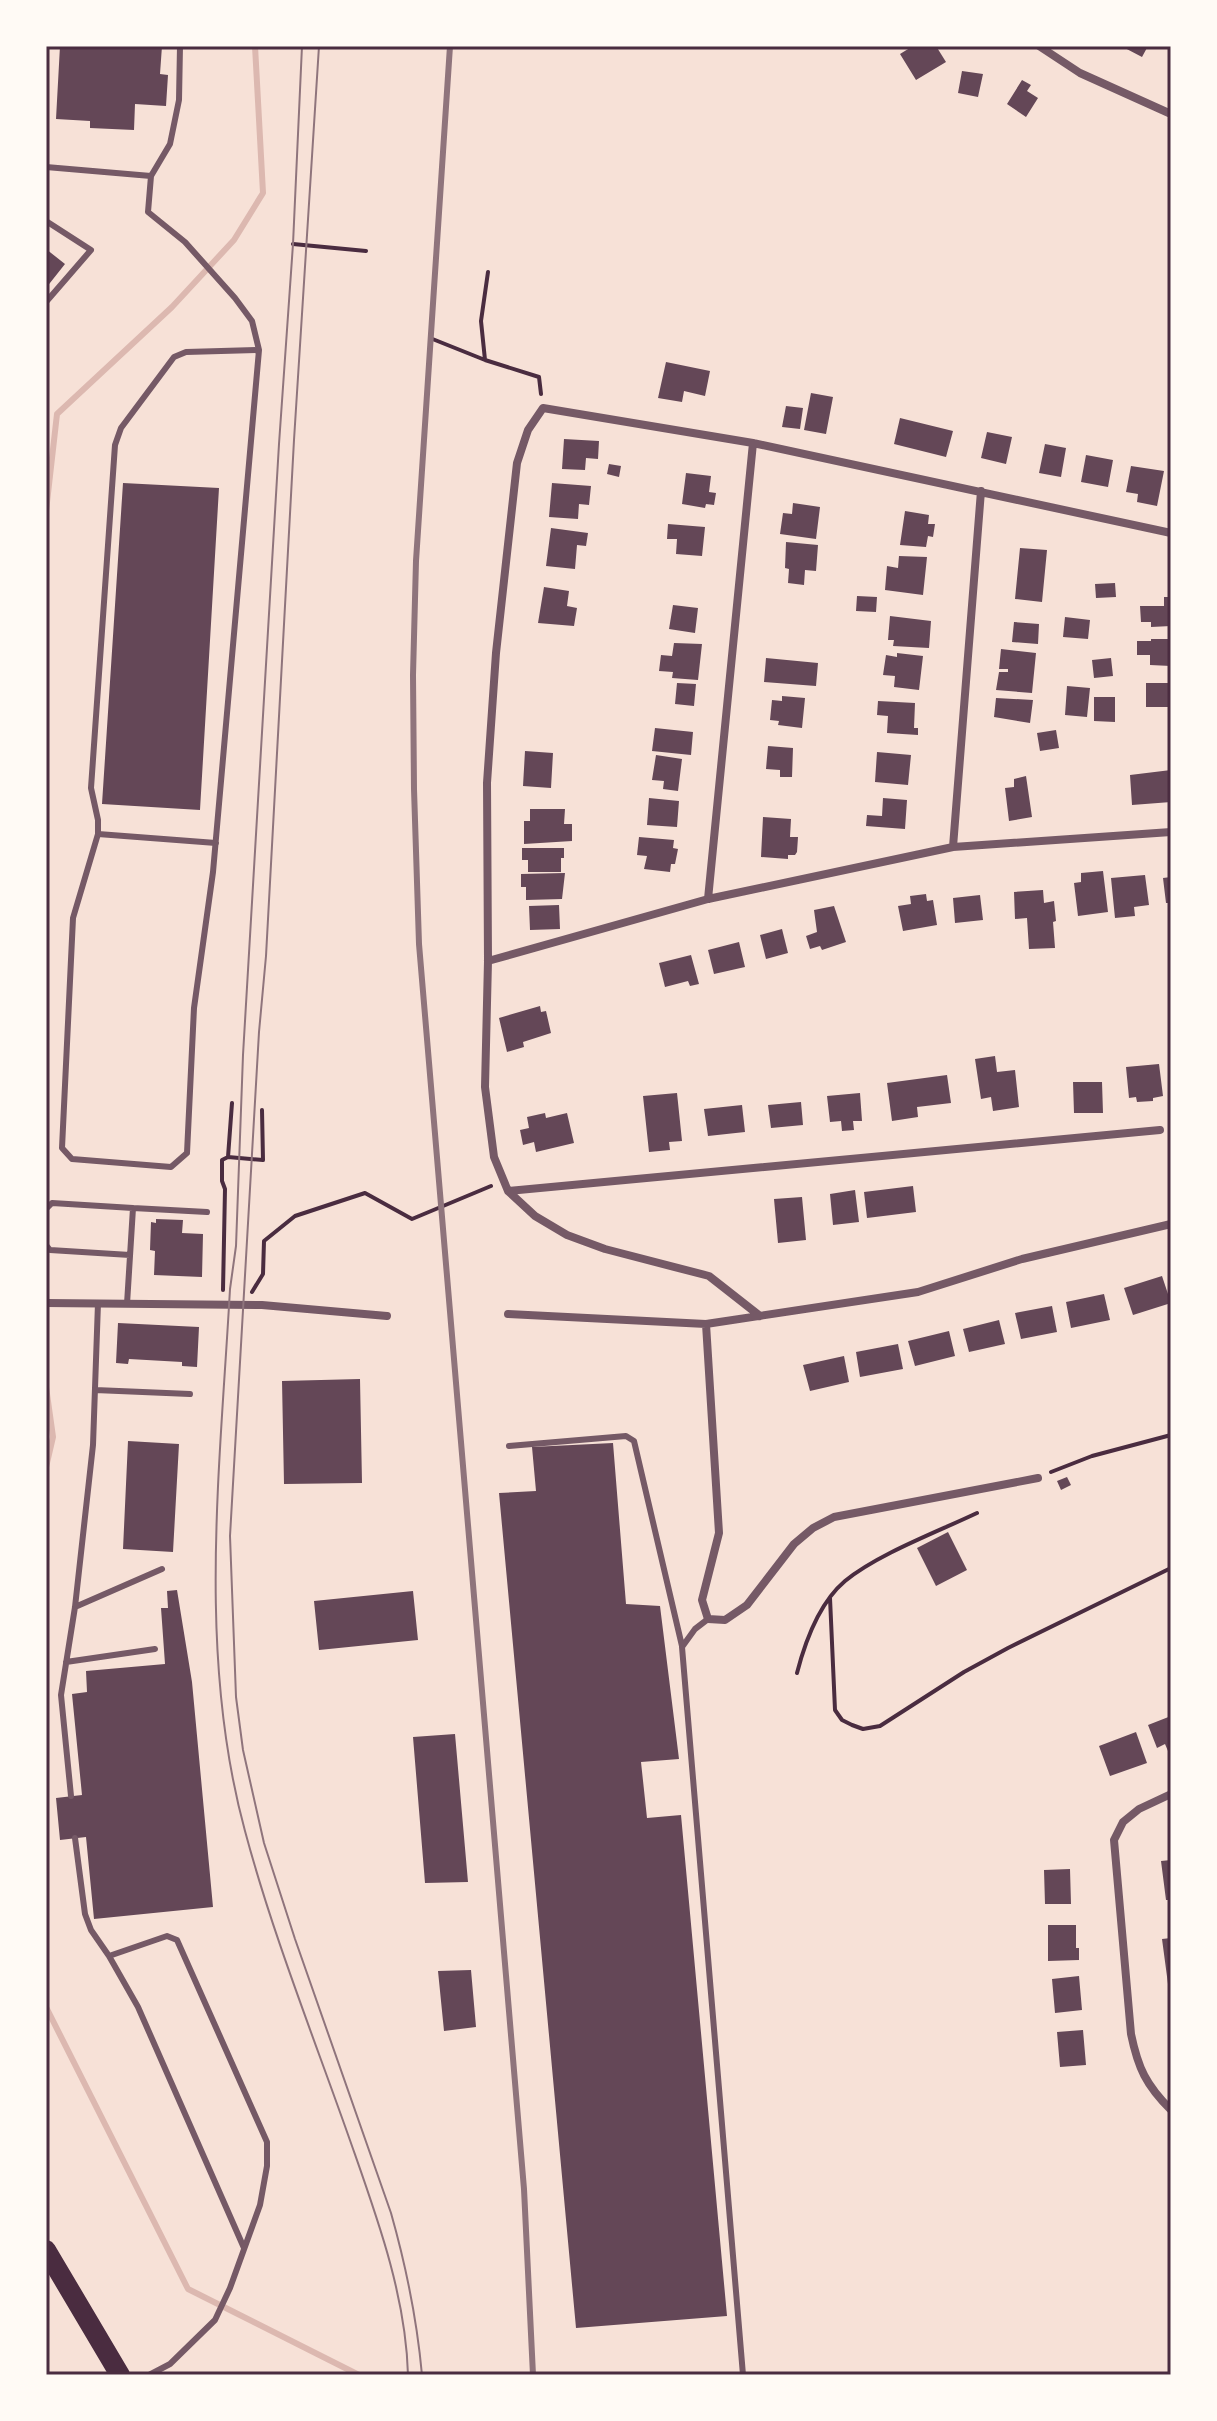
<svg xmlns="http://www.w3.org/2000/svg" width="1217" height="2421" font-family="Barlow,sans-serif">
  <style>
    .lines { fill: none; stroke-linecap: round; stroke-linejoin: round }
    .stream { stroke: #dcb8b0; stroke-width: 6 }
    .building { fill: #644757 }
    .path { stroke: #4a2c40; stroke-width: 4 }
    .service { stroke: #755966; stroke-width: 6 }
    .minor { stroke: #755966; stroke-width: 8 }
    .primary { stroke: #4a2c40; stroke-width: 20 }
    .tram { stroke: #8f747c; stroke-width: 2 }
    .rail { stroke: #8f747c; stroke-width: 6 }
    .neatline { fill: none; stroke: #4a2c40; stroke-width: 3 }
  </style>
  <rect width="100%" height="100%" fill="#f7e1d7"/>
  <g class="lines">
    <path class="stream" d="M46,511L57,414L172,307L234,240L263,193L255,46
      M46,1387L53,1437L46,1467
      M46,2007L188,2289L359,2375"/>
  </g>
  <path class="building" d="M60,46H162L160,74L168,75L166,106L135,104L134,130L90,128V121L56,119Z
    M913,46H936L946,62L916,80L900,54Z
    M1121,46H1148L1142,57Z
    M962,71L983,74L978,97L958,93Z
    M1022,80L1031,85L1027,91L1038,98L1026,117L1007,104Z
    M46,249L65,264L46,288Z
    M666,362L710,371L705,396L684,391L682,402L658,398Z
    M811,393L833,397L826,434L804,430Z
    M786,406L803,408L800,429L782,427Z
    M900,418L953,431L946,457L894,444Z
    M987,432L1012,437L1006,464L981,458Z
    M564,439L599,441L598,459L586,458L585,470L562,469Z
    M1045,444L1066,448L1061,477L1039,473Z
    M1086,455L1113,460L1108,487L1081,482Z
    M609,464L621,466L619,477L607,474Z
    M1131,466L1164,471L1157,506L1137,502L1138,494L1126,492Z
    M686,473L711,476L709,492L716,493L714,505L706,504L705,508L682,504Z
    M123,483L219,488L200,810L102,804Z
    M552,483L591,486L589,505L579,504L578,519L549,517Z
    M793,503L820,507L816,539L780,534L783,513L792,514Z
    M905,511L929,515L928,524H935L933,537L928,536L926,547L900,545Z
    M668,524L705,527L702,556L676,554L677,539H667Z
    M551,528L588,533L586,546L577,545L575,569L546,566Z
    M786,542L818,545L816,571L805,570L804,585L788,583L789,569L785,568Z
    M1020,548L1047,550L1042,602L1015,599Z
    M899,556L927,557L923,595L885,590L887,566L898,568Z
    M1115,583L1116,597L1096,598L1095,584Z
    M544,587L569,591L567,606L577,608L574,626L538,623Z
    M857,596L877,597L876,612L856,611Z
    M1164,597H1171V626L1151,627V622H1141L1140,606H1164Z
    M673,605L698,608L695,633L669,629Z
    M890,616L931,621L929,648L893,646L894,640H888Z
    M1065,617L1090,620L1088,639L1063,637Z
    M1014,622L1039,624L1038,644L1012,642Z
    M1151,639H1171V666L1150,665V655H1137V641H1151Z
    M674,643L702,644L698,680L672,678L673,672L659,671L661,655L672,656Z
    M1001,649L1036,653L1032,693L996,690L999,672H1008V669H999Z
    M897,653L923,656L919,690L894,687L895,676L883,675L886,655L897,657Z
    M766,658L818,663L816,686L764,682Z
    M1111,658L1113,676L1094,678L1092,660Z
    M677,683L696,684L694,706L675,704Z
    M1146,683H1171V707H1146Z
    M1067,686L1090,688L1087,717L1065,715Z
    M782,696L805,698L802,728L778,725L779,721L770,720L772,700L782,701Z
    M1094,697H1115V722L1094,721Z
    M996,698L1033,700L1030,723L994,717Z
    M878,701L915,703L914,728H918V735L887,733L888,716L877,715Z
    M655,728L693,732L691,755L652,751Z
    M1056,730L1059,748L1040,751L1037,733Z
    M768,746L793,748L792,777H780V770L766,769Z
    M525,751L553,753L551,788L523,786Z
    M877,752L911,755L908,785L875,782Z
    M656,755L682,759L678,791L663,789L664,781L652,780Z
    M1171,770V802L1132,805L1130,775Z
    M1026,776L1032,817L1009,821L1005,788L1014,787V779Z
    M649,798L679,801L677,827L647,825Z
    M883,798L907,800L905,829L866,826L867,815L882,816Z
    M530,809H565L564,824H572V841L524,844V821H530Z
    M763,817L791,819L790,837H798L797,852L795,855H788V859L761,857Z
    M639,837L674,840L673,848L678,849L675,864H671L670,872L644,869L647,856L637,855Z
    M522,848H564V858H561V872H528V860H522Z
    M1103,871L1108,912L1078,916L1074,883L1081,882V873Z
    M565,873L562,899L526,900V887H521V874Z
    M1145,875L1149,905L1134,907L1135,916L1115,918L1111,878Z
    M1171,877V903H1166L1163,878Z
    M1043,890L1044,903L1054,901L1056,921L1053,922L1055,948L1029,949L1027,918L1015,919L1014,892Z
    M926,894L927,901L933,900L937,925L903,931L898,906L911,904L910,896Z
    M980,895L983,920L955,923L953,898Z
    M559,905L560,929L530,930L529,906Z
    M834,906L846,942L822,950L820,946L810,949L806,936L817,932L814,910Z
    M782,929L788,953L766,959L760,935Z
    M739,942L745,967L714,974L708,950Z
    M691,955L699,984L690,986L688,981L665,987L659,963Z
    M540,1006L541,1012L546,1011L551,1033L523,1042L524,1047L507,1052L499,1018Z
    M995,1056L997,1072L1015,1070L1019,1107L993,1111L991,1097L981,1099L975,1059Z
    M1159,1064L1163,1096L1153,1098V1101L1137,1102L1136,1097L1129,1098L1126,1067Z
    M947,1075L951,1103L917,1107L918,1117L892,1121L887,1083Z
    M1073,1082H1102L1103,1113H1074Z
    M677,1093L682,1141L669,1142L670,1150L649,1152L643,1096Z
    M860,1093L862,1121H853L854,1130L842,1131L841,1121L830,1122L827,1096Z
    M801,1102L803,1125L771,1128L768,1105Z
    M742,1105L745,1132L708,1136L704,1109Z
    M545,1113L546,1118L567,1113L574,1143L536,1152L534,1142L523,1145L520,1130L529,1128L527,1117Z
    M913,1186L916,1212L867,1218L864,1192Z
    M855,1190L859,1222L833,1225L830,1194Z
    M802,1197L806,1240L778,1243L774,1199Z
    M156,1219L183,1220L182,1233L203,1234L202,1277L154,1275L155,1251L150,1250L151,1222L156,1223Z
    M1162,1276L1171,1303L1133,1315L1124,1288Z
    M1104,1294L1110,1320L1071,1328L1066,1302Z
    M1052,1306L1057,1332L1021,1339L1015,1313Z
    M999,1320L1005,1344L969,1352L963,1329Z
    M118,1323L199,1327L197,1367L182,1366V1362L129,1359L128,1364L116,1363Z
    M949,1331L955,1356L915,1366L908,1341Z
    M898,1344L903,1369L860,1377L856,1352Z
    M844,1356L849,1382L810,1391L803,1365Z
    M360,1379L362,1483L284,1484L282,1381Z
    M128,1441L179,1444L173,1552L123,1549Z
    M613,1443L626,1604L660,1606L679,1759L641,1762L647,1818L681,1815L727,2316L576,2328L499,1493L536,1491L532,1447Z
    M1067,1477L1071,1485L1061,1490L1057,1481Z
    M948,1532L967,1570L936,1586L917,1548Z
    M177,1590L192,1682L213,1907L94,1919L86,1837L60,1840L56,1798L82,1795L72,1694L87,1692L86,1671L165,1664L161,1608H168L167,1591Z
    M413,1591L418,1640L319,1650L314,1601Z
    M1171,1716V1750L1168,1751L1165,1744L1157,1748L1148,1725Z
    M1136,1732L1147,1763L1110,1776L1099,1746Z
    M455,1734L468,1882L425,1883L413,1737Z
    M1171,1860V1900H1166L1161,1861Z
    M1070,1869L1071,1904H1045L1044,1870Z
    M1048,1925H1076V1948H1079V1960L1048,1961Z
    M1171,1938V1983L1168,1984L1162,1939Z
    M471,1970L476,2027L444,2031L438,1971Z
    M1079,1976L1082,2010L1055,2013L1052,1979Z
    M1083,2030L1086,2065L1060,2067L1057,2032Z"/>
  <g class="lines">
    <path class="path" d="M293,244L366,251
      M430,338L485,360L539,377L541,394
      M485,360L481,321L488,272
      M232,1103L228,1157L263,1160L262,1110
      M223,1290L225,1189L222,1181V1160L228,1157
      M252,1292L263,1274L264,1241L295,1216L365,1193L412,1219L491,1186
      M1051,1472L1092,1456L1171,1435
      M830,1598L835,1710L842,1720L852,1725L863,1729L880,1726L964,1672L1008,1648L1171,1568
      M797,1673C805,1642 819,1603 845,1581C878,1554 937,1532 977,1513"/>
    <path class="service" d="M46,167L151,176L148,212L185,242L235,298L252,321L259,350L213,872L194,1008L187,1153L171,1167L72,1159L62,1148L73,918L98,834V820L91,788L115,445L121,428L174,357L186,352L259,350
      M151,176L170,144L179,100L180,46
      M46,221L91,250L46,302
      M98,834L216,843
      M133,1208L207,1212
      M46,1209L52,1203L133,1208L127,1304
      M46,1245L50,1250L130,1255
      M95,1390L190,1394
      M509,1446L626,1436L634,1441L682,1646
      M75,1607L162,1569
      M708,1619L695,1629L682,1647L743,2375
      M66,1662L155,1649
      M71,1796L61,1695L75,1607L93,1445L98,1303
      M75,1838L85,1914L91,1930L109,1956
      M149,2375L170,2364L215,2320L230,2288L260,2205L267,2166V2142L177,1940L167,1936L109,1956L138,2007L244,2248"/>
    <path class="minor" d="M1039,46L1080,73L1171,114
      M953,847L981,491
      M708,899L753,443
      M488,961L708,899L953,847L1171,832
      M508,1191L1160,1130
      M46,1303L262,1305L387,1316
      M508,1314L706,1324L918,1292L1022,1259L1171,1224
      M760,1316L709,1276L605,1249L567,1235L535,1216L508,1191L494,1157L485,1087L488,961L487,783L496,653L517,463L528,430L543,408L753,443L1171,533
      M706,1324L719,1533L702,1600L708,1619L725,1620L747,1605L794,1544L813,1528L834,1517L1038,1478
      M1171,1794L1139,1809L1123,1822L1114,1840L1131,2034C1138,2068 1146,2085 1171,2110"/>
    <path class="primary" d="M46,2250L120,2375"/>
    <path class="tram" d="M302,46L293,244L279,444L243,1055L236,1246L230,1289C220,1469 197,1655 245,1831C273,1936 316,2043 352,2146C378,2220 406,2297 408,2375
      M319,46L294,440L266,956L259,1032L230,1536L236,1697L243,1750L264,1843L295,1939L391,2213C406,2266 417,2320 422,2375"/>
    <path class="rail" d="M450,46L416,561L413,675L414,789L419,944L524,2189L533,2375"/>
  </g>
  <rect width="1217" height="2421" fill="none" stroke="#fffaf5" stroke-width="96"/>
  <rect x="48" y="48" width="1121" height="2325" class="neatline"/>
</svg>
